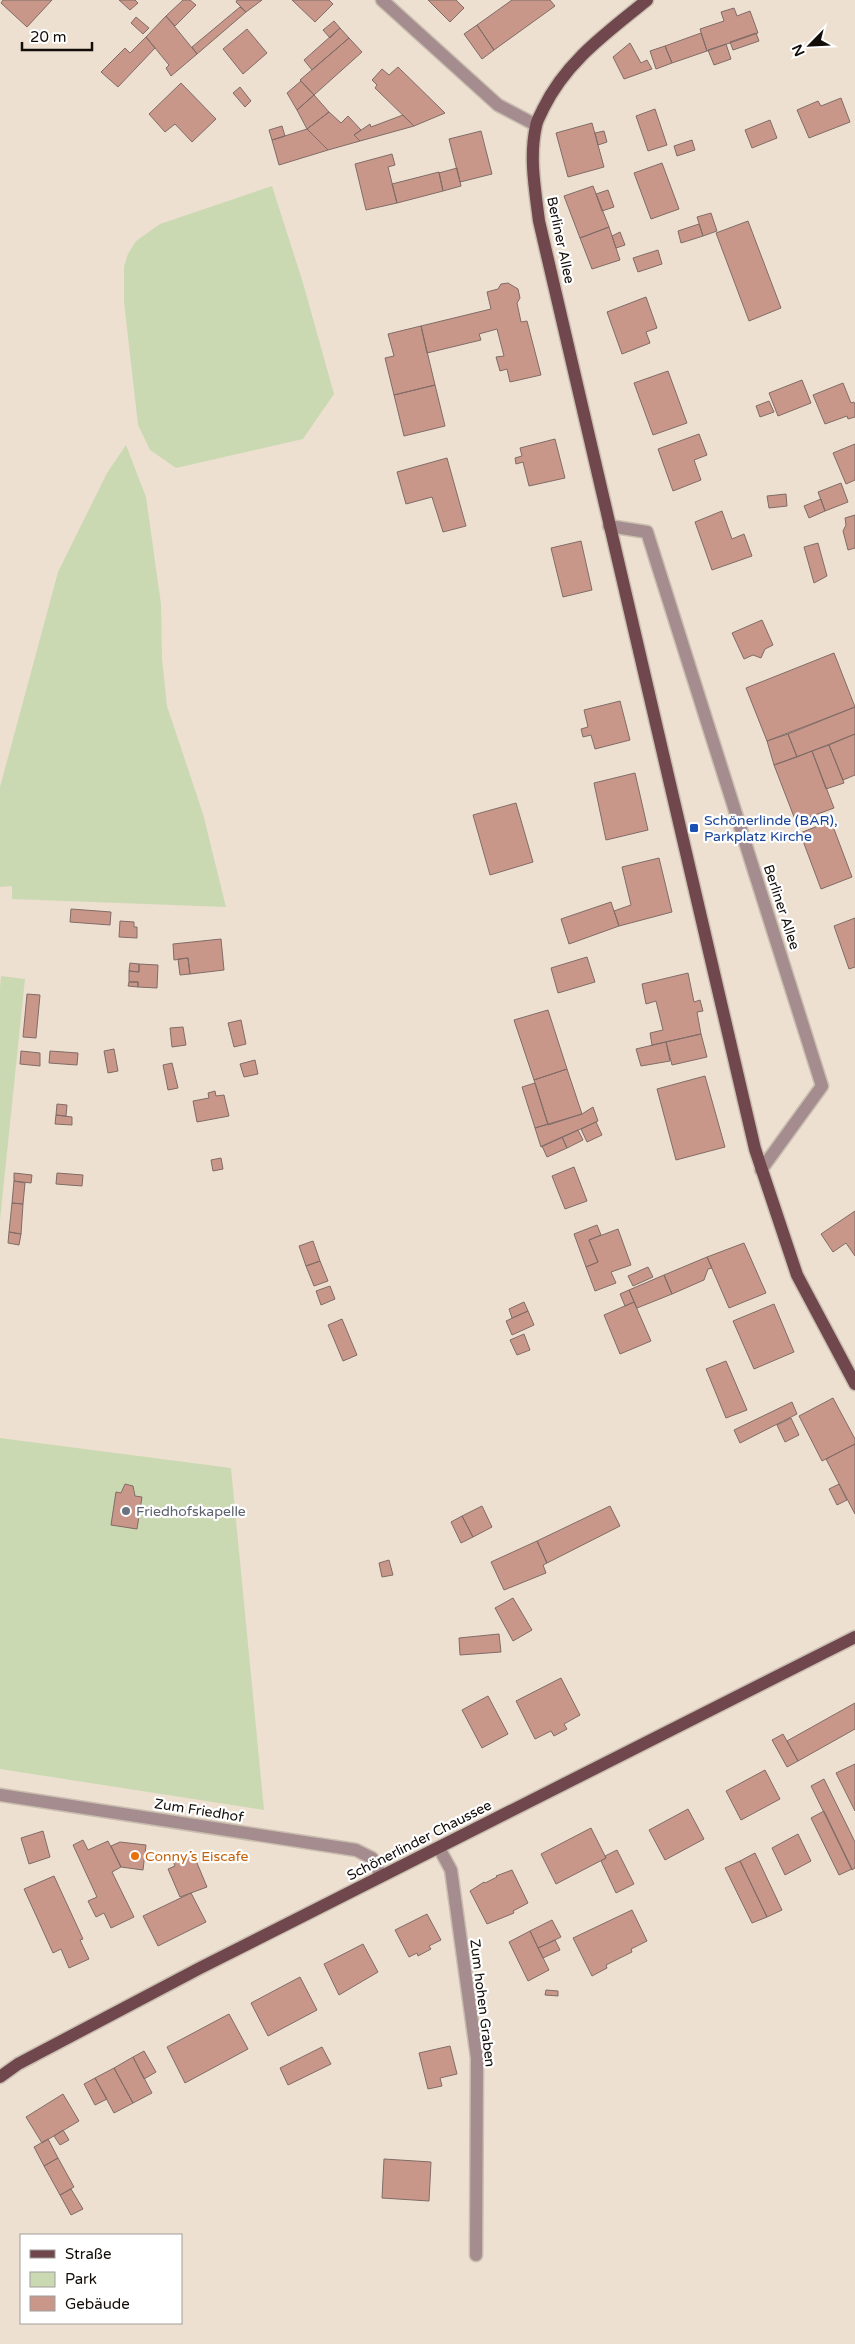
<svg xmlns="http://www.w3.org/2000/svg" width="855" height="2344" font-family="'Varela Round',sans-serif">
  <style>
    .green { fill: #cbd9b3 }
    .building { fill: #c99789; stroke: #806c67 }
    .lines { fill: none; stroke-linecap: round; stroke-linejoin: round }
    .minor-casing { stroke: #cabeb0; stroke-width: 15 }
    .major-casing { stroke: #cabeb0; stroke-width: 15 }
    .minor { stroke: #a58d8f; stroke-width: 12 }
    .major { stroke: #6f474c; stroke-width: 12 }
    .transit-dot { fill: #1a4fb4; stroke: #fff; stroke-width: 2 }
    .worship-dot { fill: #6b7280; stroke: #fff; stroke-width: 2 }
    .food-dot { fill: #e8710a; stroke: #fff; stroke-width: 2 }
    .labels { text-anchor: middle; stroke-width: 4.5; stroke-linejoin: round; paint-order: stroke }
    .street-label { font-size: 14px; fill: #120d08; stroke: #fff }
    .transit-label { font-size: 14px; fill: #164399; stroke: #fff; text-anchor: start }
    .worship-label { font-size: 14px; fill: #5b616d; stroke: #fff; text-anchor: start }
    .food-label { font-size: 14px; fill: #c56008; stroke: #fff; text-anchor: start }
  </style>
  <rect width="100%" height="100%" fill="#ede0d0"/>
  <path class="green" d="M272,186L303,283L334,394L303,439L176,468L150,450L138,425L124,302V266L128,254L136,241L160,224Z
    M126,445L146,497L161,604L162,658L167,706L203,814L226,907L12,899V886L0,887V787L58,572L107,473Z
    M1,976L25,979L0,1220V988Z
    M0,1438L231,1468L264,1810L0,1769Z"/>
  <path class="building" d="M3,0H52L27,27L1,3Z
    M119,0H135L138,3L130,10Z
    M183,0H190L196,5L175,26L166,16Z
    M237,0H262L246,12L236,2Z
    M292,0H329L333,4L315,22Z
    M428,0H456L464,8L450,22Z
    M512,0H550L555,6L494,50L477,25Z
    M240,7L246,12L197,54L192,47Z
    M734,8L737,16L750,11L758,33L707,51L700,29L724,21L721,12Z
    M166,16L197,54L171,76L166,68L169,65L146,37Z
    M136,17L149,28L143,34L131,23Z
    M334,21L340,28L330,38L323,30Z
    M477,25L494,50L482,59L464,34Z
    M340,28L349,38L312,70L304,60Z
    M247,29L267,53L243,74L223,49Z
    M701,33L707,51L672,63L665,46Z
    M756,33L759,41L733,50L730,42Z
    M146,37L155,48L118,87L101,72L125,48L130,53Z
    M349,38L362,52L314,95L300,80Z
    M630,43L641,63L647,60L652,69L624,79L613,57Z
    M726,44L731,59L714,65L708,50Z
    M665,46L672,63L656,69L650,51Z
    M398,67L445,113L414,126L375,88L377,85L372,80L382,69L389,75Z
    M301,81L314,95L297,110L287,93Z
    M181,83L216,119L192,142L175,124L165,132L149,114Z
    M240,87L251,101L245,107L233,93Z
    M314,95L329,112L307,129L297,110Z
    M841,98L850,122L809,138L797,110L818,101L821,106Z
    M655,109L667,145L648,151L636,116Z
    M329,112L341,123L348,116L361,130L354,135L360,141L328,150L307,129Z
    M403,115L414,126L360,141L354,135L370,124L371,127Z
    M770,120L777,138L752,148L745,130Z
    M592,123L604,167L568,177L556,133Z
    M282,126L285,136L272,140L269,130Z
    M307,129L328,150L279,165L272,140Z
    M481,131L492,174L460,182L449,139Z
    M604,131L607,142L598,145L595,133Z
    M692,140L695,150L677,156L674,146Z
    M392,154L395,165L388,167L397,203L366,210L355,164Z
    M662,163L679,209L651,219L634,173Z
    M457,168L461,186L443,191L439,173Z
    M439,172L443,191L397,203L392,184Z
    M593,186L609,227L580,238L564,196Z
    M608,190L614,207L602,211L596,194Z
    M711,213L717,231L703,236L697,217Z
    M748,221L781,308L749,321L716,233Z
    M699,224L703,236L681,243L678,231Z
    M609,227L620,260L592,269L580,238Z
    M620,232L625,245L616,248L612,236Z
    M658,250L662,264L638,272L633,258Z
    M508,283L518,289L520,298L517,303L521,322L527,321L541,375L510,382L507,369L500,371L496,357L504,356L497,329L479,334L481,340L427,353L421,326L491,309L487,292L498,289L501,284Z
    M646,297L657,328L646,332L650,343L622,354L607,312Z
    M421,326L435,385L394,395L385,358L394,356L388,334Z
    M668,371L687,423L653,435L634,383Z
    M802,380L811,403L778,416L769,393Z
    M843,383L851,403L854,402L855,404V417L848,419L847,416L825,424L813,395Z
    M435,385L445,426L404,436L394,395Z
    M769,401L774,412L760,417L756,406Z
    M699,434L707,455L694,460L701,480L673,491L658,449Z
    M555,439L565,478L529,486L523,462L516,464L515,458L522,456L520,448Z
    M855,444V480L846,484L833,453Z
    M447,458L466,526L443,532L432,497L406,504L397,472Z
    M841,483L848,502L825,511L818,492Z
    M786,494L787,506L769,508L767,496Z
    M821,499L825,511L809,518L804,506Z
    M722,511L732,539L744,534L752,556L712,570L695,522Z
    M855,515V548L848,550L843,531L846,525L845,518Z
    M581,541L592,590L563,597L551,548Z
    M818,543L827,576L814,583L804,547Z
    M762,620L773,645L765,649L761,658L753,655L744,659L732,633Z
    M834,653L855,707L767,741L746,688Z
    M620,701L630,740L595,749L591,735L583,737L581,729L588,727L584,710Z
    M855,707V734L797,757L788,734Z
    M788,734L797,757L774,765L767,741Z
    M855,734V775L843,780L829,745Z
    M829,745L844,783L826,789L812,751Z
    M812,751L834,808L796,822L774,765Z
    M635,773L648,830L606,840L594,783Z
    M516,803L533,862L490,875L473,815Z
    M831,821L852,877L821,889L800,833Z
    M659,858L672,912L619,926L614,911L631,905L622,867Z
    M611,902L619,926L569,944L561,919Z
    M71,909L111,912L110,925L70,922Z
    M855,918V967L849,969L834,926Z
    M120,921L134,922V927H137V938L119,937Z
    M221,939L224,970L190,974L188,958L174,960L173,944Z
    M587,957L595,982L558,993L551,968Z
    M188,958L190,974L180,975L178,959Z
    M130,963L139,964V972L129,971Z
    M139,964L158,965L157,988L138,987V982H129V971L139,972Z
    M688,973L694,1002L700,1000L703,1011L697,1012L701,1034L652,1045L650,1033L663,1030L656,1001L646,1004L642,984Z
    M129,982H138V987L128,986Z
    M27,994L40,995L36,1038L23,1037Z
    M548,1010L567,1069L534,1080L514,1020Z
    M241,1020L246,1044L234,1047L228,1023Z
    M183,1027L186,1045L172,1047L170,1028Z
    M701,1034L707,1057L672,1065L666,1042Z
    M666,1042L670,1061L641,1066L636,1049Z
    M114,1049L118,1071L108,1073L104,1051Z
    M21,1051L40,1053V1066L20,1064Z
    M50,1051L78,1053L77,1065L49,1063Z
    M255,1060L258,1074L244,1077L240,1064Z
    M172,1063L178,1088L168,1090L163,1065Z
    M567,1069L582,1114L548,1125L534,1080Z
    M705,1076L725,1147L676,1160L657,1089Z
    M535,1083L548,1124L535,1128L522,1087Z
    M215,1091L216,1096L224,1095L229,1116L197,1122L193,1101L209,1098L208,1093Z
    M57,1104L67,1105L66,1116L56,1115Z
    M593,1107L598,1121L541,1147L535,1128L582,1114Z
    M56,1115L72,1117V1125L55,1124Z
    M596,1122L602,1135L587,1142L581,1129Z
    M578,1130L583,1140L567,1148L562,1137Z
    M562,1137L567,1148L547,1157L542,1146Z
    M221,1158L223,1169L213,1171L211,1160Z
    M574,1167L587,1201L565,1209L552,1176Z
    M14,1173L32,1175L31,1183L14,1181Z
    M57,1173L83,1175L82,1186L56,1184Z
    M14,1181L25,1183L23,1204L12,1203Z
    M12,1203L23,1204L21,1234L9,1232Z
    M855,1211V1256L846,1243L833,1252L821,1234Z
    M597,1225L601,1235L589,1240L598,1262L586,1267L574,1234Z
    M618,1229L631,1265L611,1272L616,1283L595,1291L586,1267L598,1262L589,1240Z
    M9,1232L21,1234L19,1245L8,1243Z
    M313,1241L320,1261L306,1266L299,1246Z
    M744,1243L766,1293L729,1308L707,1257Z
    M707,1257L712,1268L708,1269L704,1280L672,1294L664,1275Z
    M320,1261L328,1281L314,1286L306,1266Z
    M648,1267L653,1277L633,1286L628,1276Z
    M664,1275L672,1294L637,1308L629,1290Z
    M330,1286L335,1299L321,1305L316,1291Z
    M629,1290L634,1302L625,1306L620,1294Z
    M524,1302L528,1311L512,1318L509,1309Z
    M634,1302L651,1341L620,1354L604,1315Z
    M774,1304L794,1352L754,1369L733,1321Z
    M528,1311L534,1325L512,1335L506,1321Z
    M342,1319L357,1355L343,1361L328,1325Z
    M524,1334L530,1350L517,1355L510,1340Z
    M726,1361L747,1410L726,1418L706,1369Z
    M833,1398L855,1439V1444L822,1461L799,1416Z
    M792,1402L797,1414L740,1443L734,1430Z
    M791,1418L799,1435L785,1442L777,1425Z
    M855,1444V1514L826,1459Z
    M125,1484L133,1486L135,1496L142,1497L137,1529L111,1525L116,1492L121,1493Z
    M839,1484L847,1500L837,1505L829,1489Z
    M482,1506L492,1527L473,1537L462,1516Z
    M610,1506L620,1526L547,1563L537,1541Z
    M462,1516L473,1537L461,1543L451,1522Z
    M537,1541L547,1563L543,1565L546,1573L504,1590L491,1562Z
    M389,1560L393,1575L382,1577L379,1563Z
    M513,1598L532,1630L513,1641L495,1608Z
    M499,1634L501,1652L460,1655L459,1638Z
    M561,1678L580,1715L564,1724L567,1729L554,1736L551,1731L535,1739L516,1701Z
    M488,1696L508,1734L482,1748L462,1710Z
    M855,1703V1729L798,1761L787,1741Z
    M783,1734L798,1761L787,1767L772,1740Z
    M855,1764V1811L836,1773Z
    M765,1770L780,1799L741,1820L726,1791Z
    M824,1779L855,1842V1868L852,1870L811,1786Z
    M688,1809L704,1839L665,1860L649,1830Z
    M824,1811L852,1869L839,1875L811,1818Z
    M591,1828L606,1858L556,1884L541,1854Z
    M43,1831L50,1857L29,1864L21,1838Z
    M798,1834L811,1861L785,1875L772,1848Z
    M83,1840L88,1850L108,1841L121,1867L112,1872L134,1917L111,1928L104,1913L96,1917L88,1901L97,1897L73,1845Z
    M120,1842L146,1845L143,1870L121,1867L111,1846Z
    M617,1850L634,1884L616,1893L601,1861L606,1858L605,1856Z
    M192,1851L207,1887L180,1897L168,1869L175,1866L172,1859Z
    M755,1853L782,1910L767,1917L740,1861Z
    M740,1861L767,1917L752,1923L725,1868Z
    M512,1870L528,1903L513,1911L514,1913L487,1924L470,1891L484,1882L485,1883L497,1877L496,1876Z
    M54,1876L83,1939L80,1940L89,1959L69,1968L61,1949L53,1953L24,1889Z
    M191,1893L206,1922L158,1946L143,1916Z
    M632,1910L647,1941L631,1949L632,1952L606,1965L607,1968L592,1976L573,1938Z
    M427,1914L441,1940L429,1946L431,1949L418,1956L417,1953L409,1957L395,1930Z
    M552,1920L561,1937L538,1948L530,1931Z
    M530,1931L549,1970L528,1981L509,1942Z
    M555,1940L560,1950L543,1958L538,1948Z
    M363,1944L378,1972L339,1995L324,1964Z
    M300,1977L317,2010L268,2036L251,2003Z
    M546,1990L558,1991V1996L545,1995Z
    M229,2014L248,2049L185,2083L167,2047Z
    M450,2046L457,2074L440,2078L442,2086L428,2089L419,2053Z
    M322,2047L331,2064L288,2085L280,2068Z
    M144,2051L156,2072L144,2079L133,2057Z
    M133,2057L152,2093L133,2103L114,2068Z
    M114,2068L133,2103L114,2113L95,2078Z
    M95,2078L107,2099L95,2105L84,2084Z
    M63,2094L79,2121L42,2143L26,2117Z
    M63,2130L69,2140L60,2145L54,2136Z
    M48,2139L58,2158L44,2166L34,2147Z
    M58,2158L74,2187L60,2195L44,2166Z
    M384,2159L431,2162L429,2201L382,2198Z
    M71,2189L83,2209L71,2215L60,2195Z"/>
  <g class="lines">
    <g class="minor-casing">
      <path id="minor" d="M382,0L498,105L536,125
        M609,526L647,532L822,1086L761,1170
        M0,1795L356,1850L372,1858L381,1876
        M439,1848L451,1870L477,2058L476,2255"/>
    </g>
    <g class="major-casing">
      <path id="major" d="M647,0C608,32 566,61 543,109C541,114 537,120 536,126C529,157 535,189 539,221L755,1149L797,1275L855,1384
        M0,2077L18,2064L200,1968L855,1637"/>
    </g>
    <use href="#minor" class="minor"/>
    <use href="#major" class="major"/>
  </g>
  <rect class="transit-dot" x="689" y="823" width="10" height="10" rx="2.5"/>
  <circle class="worship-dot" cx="126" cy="1511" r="5"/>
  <circle class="food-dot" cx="135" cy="1856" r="5"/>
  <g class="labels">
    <g class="street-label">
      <text transform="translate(561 240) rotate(78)" y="5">Berliner Allee</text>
      <text transform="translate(782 907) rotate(72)" y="5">Berliner Allee</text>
      <text transform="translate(199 1810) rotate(9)" y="5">Zum Friedhof</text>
      <text transform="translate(419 1840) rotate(-27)" y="5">Schönerlinder Chaussee</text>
      <text transform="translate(483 2003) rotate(83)" y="5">Zum hohen Graben</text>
    </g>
    <g class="transit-label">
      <text x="704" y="825">Schönerlinde (BAR),<tspan x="704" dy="16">Parkplatz Kirche</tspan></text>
    </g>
    <g class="worship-label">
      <text x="136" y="1516">Friedhofskapelle</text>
    </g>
    <g class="food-label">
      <text x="145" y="1861">Conny´s Eiscafe</text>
    </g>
  </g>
  <rect x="20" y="2234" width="162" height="90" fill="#ffffff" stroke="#a09e9c"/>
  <rect x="30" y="2250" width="25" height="8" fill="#6f474c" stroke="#a09e9c"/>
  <text x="65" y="2259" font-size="15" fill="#120d08">Straße</text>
  <rect x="30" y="2272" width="25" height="15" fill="#cbd9b3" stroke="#a09e9c"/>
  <text x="65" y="2284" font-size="15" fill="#120d08">Park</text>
  <rect x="30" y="2296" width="25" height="15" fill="#c99789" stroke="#a09e9c"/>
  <text x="65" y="2309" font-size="15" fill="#120d08">Gebäude</text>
  <g transform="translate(810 45) rotate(246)" stroke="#ffffff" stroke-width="4" paint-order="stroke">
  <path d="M0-4L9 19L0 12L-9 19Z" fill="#120d08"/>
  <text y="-8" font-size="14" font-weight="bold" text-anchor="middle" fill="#120d08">N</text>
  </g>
  <path d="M22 42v8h70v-8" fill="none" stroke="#120d08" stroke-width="2.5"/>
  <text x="30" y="42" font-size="15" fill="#120d08" stroke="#ffffff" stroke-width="4" paint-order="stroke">20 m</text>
</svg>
